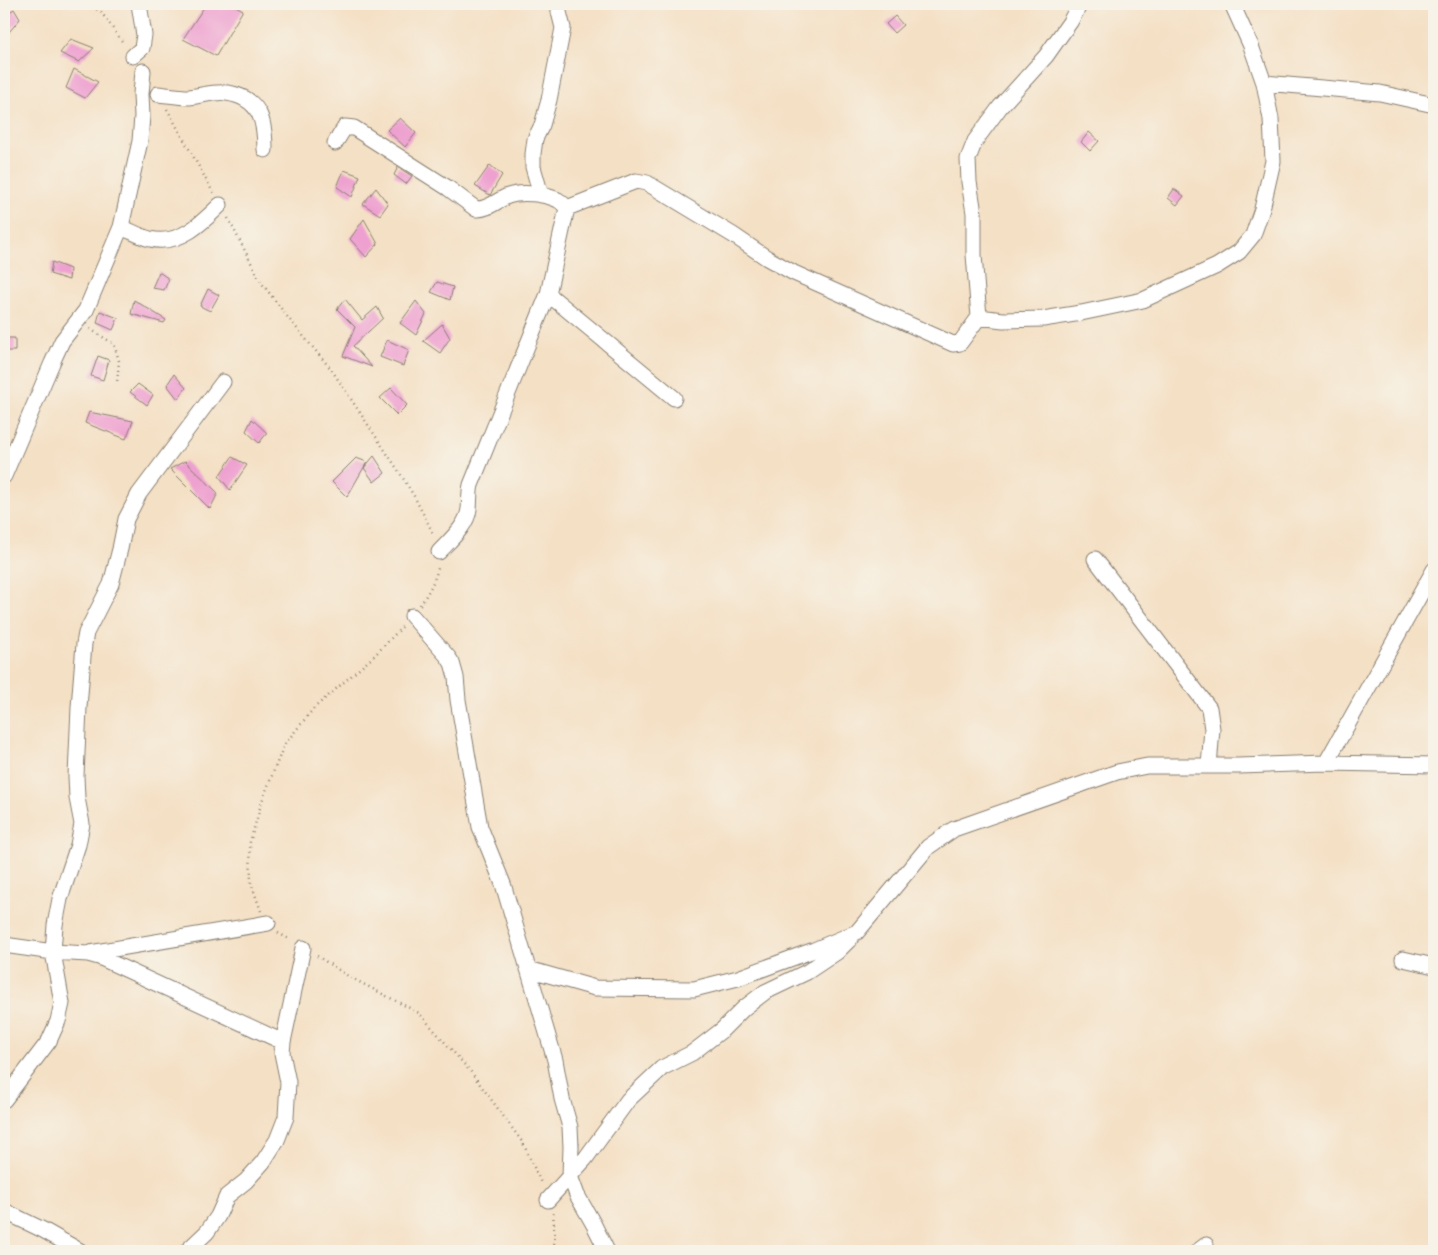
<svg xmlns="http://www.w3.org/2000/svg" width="1438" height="1255" font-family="'Shantell Sans',sans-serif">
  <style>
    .building { fill: #eea1d0 }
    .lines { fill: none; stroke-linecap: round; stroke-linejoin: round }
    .minor-casing { stroke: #887e70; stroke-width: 17 }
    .path { stroke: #887e70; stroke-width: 2.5; stroke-dasharray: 1 4; stroke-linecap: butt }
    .minor { stroke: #fff; stroke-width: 15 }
  </style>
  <rect width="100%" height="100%" fill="#f7f3e8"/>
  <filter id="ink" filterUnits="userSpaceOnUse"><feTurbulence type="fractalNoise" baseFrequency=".02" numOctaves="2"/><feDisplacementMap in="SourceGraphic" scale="10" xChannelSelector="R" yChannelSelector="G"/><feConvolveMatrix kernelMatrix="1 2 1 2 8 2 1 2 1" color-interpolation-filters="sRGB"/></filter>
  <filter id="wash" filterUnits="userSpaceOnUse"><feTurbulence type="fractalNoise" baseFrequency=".0096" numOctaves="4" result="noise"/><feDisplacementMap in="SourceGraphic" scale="20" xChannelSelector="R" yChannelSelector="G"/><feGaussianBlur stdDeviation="1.12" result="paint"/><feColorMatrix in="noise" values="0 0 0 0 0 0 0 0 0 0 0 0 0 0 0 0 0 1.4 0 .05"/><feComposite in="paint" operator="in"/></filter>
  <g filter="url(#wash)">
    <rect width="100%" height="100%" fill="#f4e0c5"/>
    <g id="blocks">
      <path class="building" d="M206,4H232L243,10L216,56L183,39Z
        M14,9L20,19L4,38V16Z
        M895,16L903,25L894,33L886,24Z
        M71,39L94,48L79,62L60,53Z
        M74,69L98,82L85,98L66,88Z
        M400,118L416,133L405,147L387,130Z
        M1089,132L1099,141L1090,151L1081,142Z
        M490,165L502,175L490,195L475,186Z
        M398,167L412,176L406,184L394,175Z
        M344,170L360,176L352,197L337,187Z
        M376,188L388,204L380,215L363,204Z
        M1174,189L1184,196L1177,205L1168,198Z
        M364,219L378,244L366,257L350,239Z
        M52,262L70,269L69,280L50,274Z
        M159,272L169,279L164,290L152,288Z
        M437,282L453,287L450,300L431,292Z
        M208,289L219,295L210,311L200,306Z
        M345,299L362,320L377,307L383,318L353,346L372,367L343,356L355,327L337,309Z
        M134,300L166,320L164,323L131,314Z
        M416,301L426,314L416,335L400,323Z
        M100,311L118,318L113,330L97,323Z
        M442,324L450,338L440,353L423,341Z
        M4,338H15V351H4Z
        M387,340L409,350L403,366L380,357Z
        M98,356L109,360L103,380L91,376Z
        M174,374L186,388L178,399L167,385Z
        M138,384L153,395L147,405L130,392Z
        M391,388L407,405L397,415L380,398Z
        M89,412L133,421L126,439L85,423Z
        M252,419L267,433L259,443L246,431Z
        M374,456L385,473L374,482L364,468Z
        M232,457L247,465L230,490L219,476Z
        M356,458L367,462L347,497L332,482Z
        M185,461L218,493L210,509L170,469Z"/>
    </g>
  </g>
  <g filter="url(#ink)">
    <use href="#blocks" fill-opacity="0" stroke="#887e70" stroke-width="1"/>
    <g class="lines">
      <g class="minor-casing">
        <path id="minor" d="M1080,4L1070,22L1046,56L1000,107L975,141L968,159L969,182L974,213V255L979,317L1003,320L1043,319L1081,313L1143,300L1217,266L1239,252L1253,235L1262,209L1273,161L1271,119L1264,83L1251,46L1232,4
          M133,56L142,48L144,35L139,4
          M1264,83L1380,93L1434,105
          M158,94C168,95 179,97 189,97C201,96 215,91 227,93C261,98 265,122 265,150
          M335,143L345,127L354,128L448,188L476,209C488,210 497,200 508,196C522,191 545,194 558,200C562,202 564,205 567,208L548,294L471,485C469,493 470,501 469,509C467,526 450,540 439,552
          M541,195L533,167V154L535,139L542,125L549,100L563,28L559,12V4
          M567,208L636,181L647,183L733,235L767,258L794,273L953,344L960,343L979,317
          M121,227C131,231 141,237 150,239C179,246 202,223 220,205
          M548,294L674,398
          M4,476L52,363L62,341L86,310L121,227L140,141L142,116L141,94L143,71
          M1095,559L1209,708L1212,729L1209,766
          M412,616L448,657L452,663L456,677L458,700L480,827L503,884L555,1060L562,1099L570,1127L571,1147L570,1176L577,1195L594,1225L607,1251
          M1326,763L1434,570
          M4,945L53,952L88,954L99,957L283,1042
          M90,953L268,923
          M1403,959L1434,966
          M528,969L595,988L694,989L738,978L814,950L857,932L928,847L954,829L1117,772L1147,766H1238L1326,763L1434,765
          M4,1100L49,1041L58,1021L62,1003L53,952L55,925L60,899L78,845L82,824L77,798L76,776L79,707L84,644L86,633L111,584L120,549L126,519L139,494L223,382
          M548,1200L585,1159L628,1100L662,1068L692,1053L722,1030L744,1008L765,992L807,972L837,952L851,938
          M4,1211L43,1230L80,1251
          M187,1251L207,1232L218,1216L227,1196L246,1181L263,1162L277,1140L286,1117L288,1082L282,1053L283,1042L303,948
          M1198,1251L1206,1245"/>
      </g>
      <path class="path" d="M88,4L101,12L124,44
        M167,109L214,194
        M228,218L261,282L289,319L331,369L398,470L414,496L434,535
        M90,329L114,344L119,361L117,382
        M420,605C429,592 435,580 439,565
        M261,911L251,883L250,842L262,801L284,745L314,708L373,657L403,626
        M278,933L291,940
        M317,956L348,976L419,1013L471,1072L523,1143L542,1185
        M553,1213L555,1237L553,1251"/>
      <use href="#minor" class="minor"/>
    </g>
  </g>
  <rect width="1438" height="1255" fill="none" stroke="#f7f3e8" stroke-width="20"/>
</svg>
